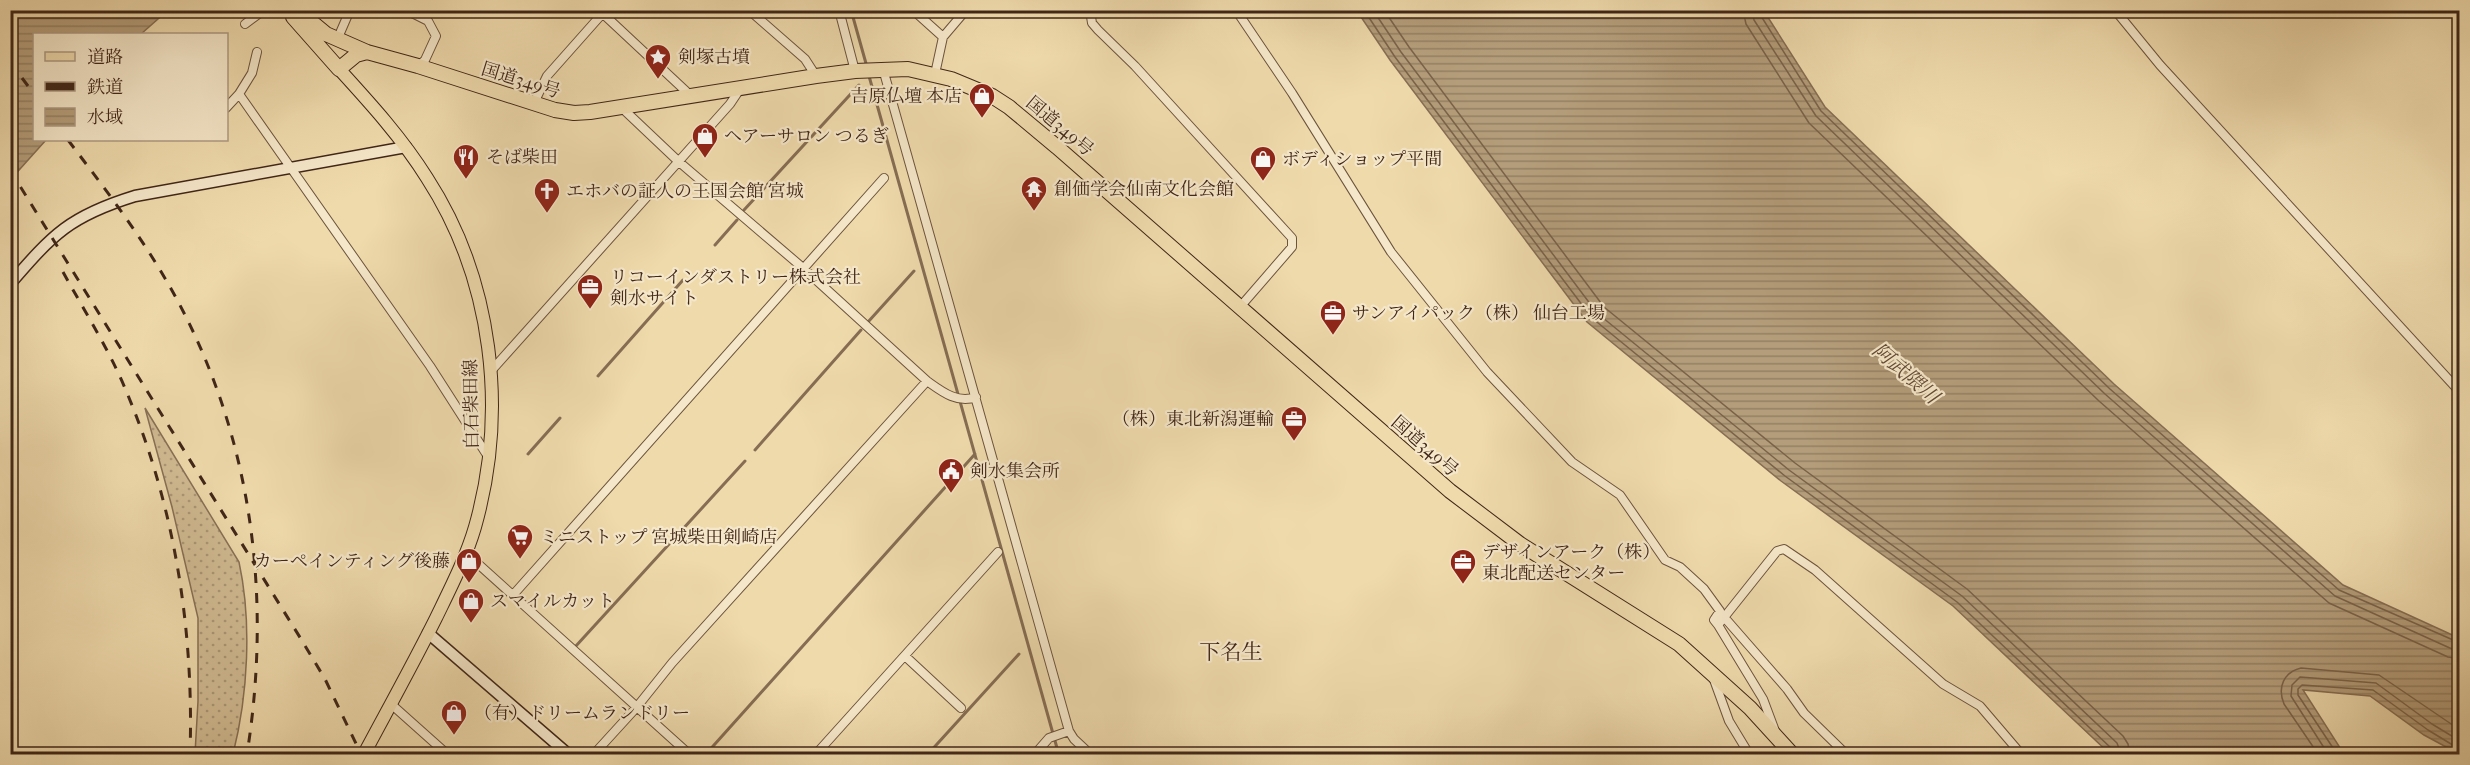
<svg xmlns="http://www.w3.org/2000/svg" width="2470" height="765" font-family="'IM FELL French Canon','Noto Serif JP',serif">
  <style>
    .grass { fill: url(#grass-dots); stroke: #887056; stroke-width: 1.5 }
    .water { fill: url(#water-rules); stroke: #866d53; stroke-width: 1.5 }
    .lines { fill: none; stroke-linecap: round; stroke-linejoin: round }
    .shore { stroke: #7a6249; stroke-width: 1.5 }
    .stream { stroke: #866d53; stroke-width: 3 }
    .street-casing { stroke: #6c533d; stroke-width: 10 }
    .secondary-casing { stroke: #402618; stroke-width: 13 }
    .primary-casing { stroke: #402618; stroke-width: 14 }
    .highway-casing { stroke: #402618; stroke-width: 16 }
    .street { stroke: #f5e7c9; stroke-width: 8 }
    .secondary { stroke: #f5e7c9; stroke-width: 10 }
    .primary { stroke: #efdaac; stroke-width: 12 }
    .highway { stroke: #efdaac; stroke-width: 14 }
    .rail { stroke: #402618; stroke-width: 3; stroke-dasharray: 10 10; stroke-linecap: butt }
    .labels { text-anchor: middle; stroke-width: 4.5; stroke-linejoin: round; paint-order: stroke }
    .poi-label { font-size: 18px; fill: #402618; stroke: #f5e7c9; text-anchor: start }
    .street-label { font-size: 18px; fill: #402618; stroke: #f5e7c9 }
    .water-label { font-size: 20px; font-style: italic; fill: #634a35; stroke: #f5e7c9 }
    .quarter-label { font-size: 21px; fill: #402618; stroke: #f5e7c9 }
  </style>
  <defs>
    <pattern id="grass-dots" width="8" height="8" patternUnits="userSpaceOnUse" patternTransform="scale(1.5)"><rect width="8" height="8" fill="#d1bb93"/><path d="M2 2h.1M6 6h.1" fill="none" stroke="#ab9877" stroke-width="1.8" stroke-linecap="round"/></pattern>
    <pattern id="water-rules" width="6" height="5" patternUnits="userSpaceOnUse" patternTransform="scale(1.5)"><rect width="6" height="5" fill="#b49d7a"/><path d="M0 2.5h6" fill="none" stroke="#948063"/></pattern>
  </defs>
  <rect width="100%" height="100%" fill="#efdaac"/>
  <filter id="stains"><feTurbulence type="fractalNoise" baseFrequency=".00333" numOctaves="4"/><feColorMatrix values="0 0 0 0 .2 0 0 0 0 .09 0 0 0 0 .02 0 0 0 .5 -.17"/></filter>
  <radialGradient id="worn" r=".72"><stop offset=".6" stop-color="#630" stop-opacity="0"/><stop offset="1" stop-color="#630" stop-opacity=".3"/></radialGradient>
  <path class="grass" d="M145,408L239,562C252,622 248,695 233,754H195L198,701V618L172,507Z"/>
  <path class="water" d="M11,10L167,11L141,34H34V140H46L11,179Z
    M1357,11H1764L1825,107L2114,384L2343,585L2459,638V754L2424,735L2370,696L2303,690L2344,754H2110L1953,606L1781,481L1587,322L1390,60Z"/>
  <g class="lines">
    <path class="shore" d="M1364,10L1395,57L1592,318L1785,476L1957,602L2111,748L2113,754
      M1373,10L1401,52L1597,313L1789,470L1962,596L2117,743L2121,754
      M1384,10L1409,47L1604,307L1795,463L1967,589L2123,736L2128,744L2130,754
      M1743,10L1746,24L1809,123L2099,401L2329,603L2448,657L2460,659
      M1752,10L1754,20L1816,116L2105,394L2335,596L2452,649L2460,650
      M1760,10L1761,16L1821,111L2110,389L2339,590L2460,643
      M2318,754L2284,704C2277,687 2284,672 2301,668L2379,675L2460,730
      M2328,754L2291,696L2292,685L2300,677L2376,683L2432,724L2460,741
      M2337,754L2298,695V689L2302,685L2373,690L2428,730L2456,747L2459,754"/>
    <path class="stream" d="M851,10L867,67
      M869,76L1057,748L1064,754
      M744,210L859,85
      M715,245L737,220
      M868,322L914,271
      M598,376L683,280
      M755,450L861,330
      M528,454L560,418
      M575,647L745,461
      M706,754L975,454
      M928,754L1019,654
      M1051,754L1057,748"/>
    <g class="street-casing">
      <path id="street" d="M406,10L428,21L436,36L425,60L418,66
        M599,10L690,95
        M749,10L805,59L816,76
        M839,10L855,71
        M913,10L943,37
        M1090,10L1092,23L1098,30L1135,66L1292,238V247L1240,307
        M1236,10L1292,93L1391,252L1487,372L1572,462L1620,495L1665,560L1680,567L1704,589L1720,611L1714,620L1718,625
        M2115,10L2160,65L2460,392
        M245,24L264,10
        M337,40L350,10
        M257,52L252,73L239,94L430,366L489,458
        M883,69L1069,731L1074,739L1090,754
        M935,74L943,37L966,10
        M533,105L547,76L602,14
        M621,107L678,161L803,268L927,381C941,391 957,404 976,397
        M226,108L239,94
        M491,371L730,104L740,89
        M466,553L689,754
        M513,595L884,178
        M1724,617L1787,689L1804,713L1846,754
        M905,656L961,708
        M1713,677L1729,721L1749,754
        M391,704L447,754
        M1775,731L1763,699L1718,625L1777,551L1784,549L1815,570L1943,684L1980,706L2021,754
        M594,754L636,708L672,663L927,381
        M816,754L998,552
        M1035,754L1049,738L1069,731"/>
    </g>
    <g class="secondary-casing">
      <path id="secondary" d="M10,284C53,234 70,216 135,196L406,147
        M428,633L568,754"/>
    </g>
    <g class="primary-casing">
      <path id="primary" d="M339,69C370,103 402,138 427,178C493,280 508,411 475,527C466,558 450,589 436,618C413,664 388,709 364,754"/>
    </g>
    <g class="highway-casing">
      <path id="highway" d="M297,10L326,34L367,52L418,66L555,110L574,113L590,112L816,76L855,71L908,69L951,79L992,96L1009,107L1057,147L1450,491L1520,544L1679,644L1750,708L1792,754
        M293,17L339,69L356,55L367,52"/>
    </g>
    <use href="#street" class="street"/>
    <use href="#secondary" class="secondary"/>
    <use href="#primary" class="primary"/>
    <use href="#highway" class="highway"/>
    <path class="rail" d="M10,62L34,94
      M68,140C99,181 130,221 157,265C249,414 274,584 247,754
      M10,170L301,639L325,679L361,754
      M63,272C85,312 110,351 127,393C175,507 194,631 190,754"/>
  </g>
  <defs>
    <g id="sight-pin" transform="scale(1.35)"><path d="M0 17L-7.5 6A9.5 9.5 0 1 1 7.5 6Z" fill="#8f2418" stroke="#f5e7c9"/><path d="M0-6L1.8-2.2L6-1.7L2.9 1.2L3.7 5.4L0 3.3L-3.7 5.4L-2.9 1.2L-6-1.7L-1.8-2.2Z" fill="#fff"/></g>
    <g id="shop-pin" transform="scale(1.35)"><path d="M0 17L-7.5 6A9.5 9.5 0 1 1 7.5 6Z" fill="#8f2418" stroke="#f5e7c9"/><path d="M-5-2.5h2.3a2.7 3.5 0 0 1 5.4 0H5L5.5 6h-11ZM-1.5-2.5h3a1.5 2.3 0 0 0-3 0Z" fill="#fff"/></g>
    <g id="restaurant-pin" transform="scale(1.35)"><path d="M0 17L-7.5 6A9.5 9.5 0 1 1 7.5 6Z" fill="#8f2418" stroke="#f5e7c9"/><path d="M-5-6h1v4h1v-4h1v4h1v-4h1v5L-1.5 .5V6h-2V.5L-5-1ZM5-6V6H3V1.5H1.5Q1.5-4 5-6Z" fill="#fff"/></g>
    <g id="temple-pin" transform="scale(1.35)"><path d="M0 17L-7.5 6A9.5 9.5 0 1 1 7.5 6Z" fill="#8f2418" stroke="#f5e7c9"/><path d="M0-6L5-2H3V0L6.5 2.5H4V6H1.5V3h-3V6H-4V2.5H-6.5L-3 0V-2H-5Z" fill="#fff"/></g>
    <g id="church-pin" transform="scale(1.35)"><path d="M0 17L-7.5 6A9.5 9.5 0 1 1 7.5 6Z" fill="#8f2418" stroke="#f5e7c9"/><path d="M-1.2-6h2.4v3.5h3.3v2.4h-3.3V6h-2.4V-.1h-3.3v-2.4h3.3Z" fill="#fff"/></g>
    <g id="office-pin" transform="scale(1.35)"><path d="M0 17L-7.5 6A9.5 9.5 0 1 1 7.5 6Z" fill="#8f2418" stroke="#f5e7c9"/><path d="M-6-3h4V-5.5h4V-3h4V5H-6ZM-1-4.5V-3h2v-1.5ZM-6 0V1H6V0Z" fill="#fff"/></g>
    <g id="civic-pin" transform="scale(1.35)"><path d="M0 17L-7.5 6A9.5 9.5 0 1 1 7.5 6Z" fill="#8f2418" stroke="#f5e7c9"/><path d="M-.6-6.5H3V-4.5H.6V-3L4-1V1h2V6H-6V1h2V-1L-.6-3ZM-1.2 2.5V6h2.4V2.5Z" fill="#fff"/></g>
    <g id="supermarket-pin" transform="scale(1.35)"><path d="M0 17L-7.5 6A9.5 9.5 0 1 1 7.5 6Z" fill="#8f2418" stroke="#f5e7c9"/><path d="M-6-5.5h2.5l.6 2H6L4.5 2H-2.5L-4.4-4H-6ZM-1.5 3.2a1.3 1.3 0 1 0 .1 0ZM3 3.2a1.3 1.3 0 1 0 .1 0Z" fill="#fff"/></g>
  </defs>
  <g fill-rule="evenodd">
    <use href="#sight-pin" x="658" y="57"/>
    <use href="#shop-pin" x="982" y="96"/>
    <use href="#shop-pin" x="705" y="136"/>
    <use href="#restaurant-pin" x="466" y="157"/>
    <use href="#shop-pin" x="1263" y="159"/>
    <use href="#temple-pin" x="1034" y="189"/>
    <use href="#church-pin" x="547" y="191"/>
    <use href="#office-pin" x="590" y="287"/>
    <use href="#office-pin" x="1333" y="313"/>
    <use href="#office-pin" x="1294" y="419"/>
    <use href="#civic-pin" x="951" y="471"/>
    <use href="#supermarket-pin" x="520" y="537"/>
    <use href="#shop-pin" x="469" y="561"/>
    <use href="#office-pin" x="1463" y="562"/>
    <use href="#shop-pin" x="471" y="601"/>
    <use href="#shop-pin" x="454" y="713"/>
  </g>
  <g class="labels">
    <g class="poi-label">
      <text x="678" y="63">剣塚古墳</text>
      <text x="962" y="102" text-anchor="end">吉原仏壇 本店</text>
      <text x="724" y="142">ヘアーサロン つるぎ</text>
      <text x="486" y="163">そば柴田</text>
      <text x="1282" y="165">ボディショップ平間</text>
      <text x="1054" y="195">創価学会仙南文化会館</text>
      <text x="566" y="197">エホバの証人の王国会館 宮城</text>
      <text x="610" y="283">リコーインダストリー株式会社<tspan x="610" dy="21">剣水サイト</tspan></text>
      <text x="1352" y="319">サンアイパック（株） 仙台工場</text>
      <text x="1274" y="425" text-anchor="end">（株）東北新潟運輸</text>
      <text x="970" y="477">剣水集会所</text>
      <text x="540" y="543">ミニストップ 宮城柴田剣崎店</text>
      <text x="1482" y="558">デザインアーク（株）<tspan x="1482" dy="21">東北配送センター</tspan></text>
      <text x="450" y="567" text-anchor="end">カーペインティング後藤</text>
      <text x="490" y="607">スマイルカット</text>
      <text x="474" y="719">（有）ドリームランドリー</text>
    </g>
    <g class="street-label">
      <text transform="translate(521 80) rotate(17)" y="6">国道349号</text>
      <text transform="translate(1060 126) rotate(40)" y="6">国道349号</text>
      <text transform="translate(471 404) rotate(-91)" y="6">白石柴田線</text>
      <text transform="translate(1425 446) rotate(41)" y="6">国道349号</text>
    </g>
    <g class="water-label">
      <text transform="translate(1906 373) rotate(41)" y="7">阿武隈川</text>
    </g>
    <g class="quarter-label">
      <text x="1231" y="659">下名生</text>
    </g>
  </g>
  <rect width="2470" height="765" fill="none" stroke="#efdaac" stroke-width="36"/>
  <rect x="12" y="12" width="2446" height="741" fill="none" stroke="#402618" stroke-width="3"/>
  <rect x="18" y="18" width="2434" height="729" fill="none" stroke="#402618" stroke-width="1.5"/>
  <rect x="33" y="33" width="195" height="108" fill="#f5e7c9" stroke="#ad9a82" stroke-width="1.5"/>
  <rect x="45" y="52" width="30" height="9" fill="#efdaac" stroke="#ad9a82" stroke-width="1.5"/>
  <text x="87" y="63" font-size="18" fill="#402618">道路</text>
  <rect x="45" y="82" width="30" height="9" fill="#402618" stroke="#ad9a82" stroke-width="1.5"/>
  <text x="87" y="93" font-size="18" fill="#402618">鉄道</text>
  <rect x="45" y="108" width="30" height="18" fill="url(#water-rules)" stroke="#ad9a82" stroke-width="1.5"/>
  <text x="87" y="123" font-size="18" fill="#402618">水域</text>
  <rect width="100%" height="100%" filter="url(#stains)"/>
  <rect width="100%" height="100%" fill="url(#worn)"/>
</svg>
